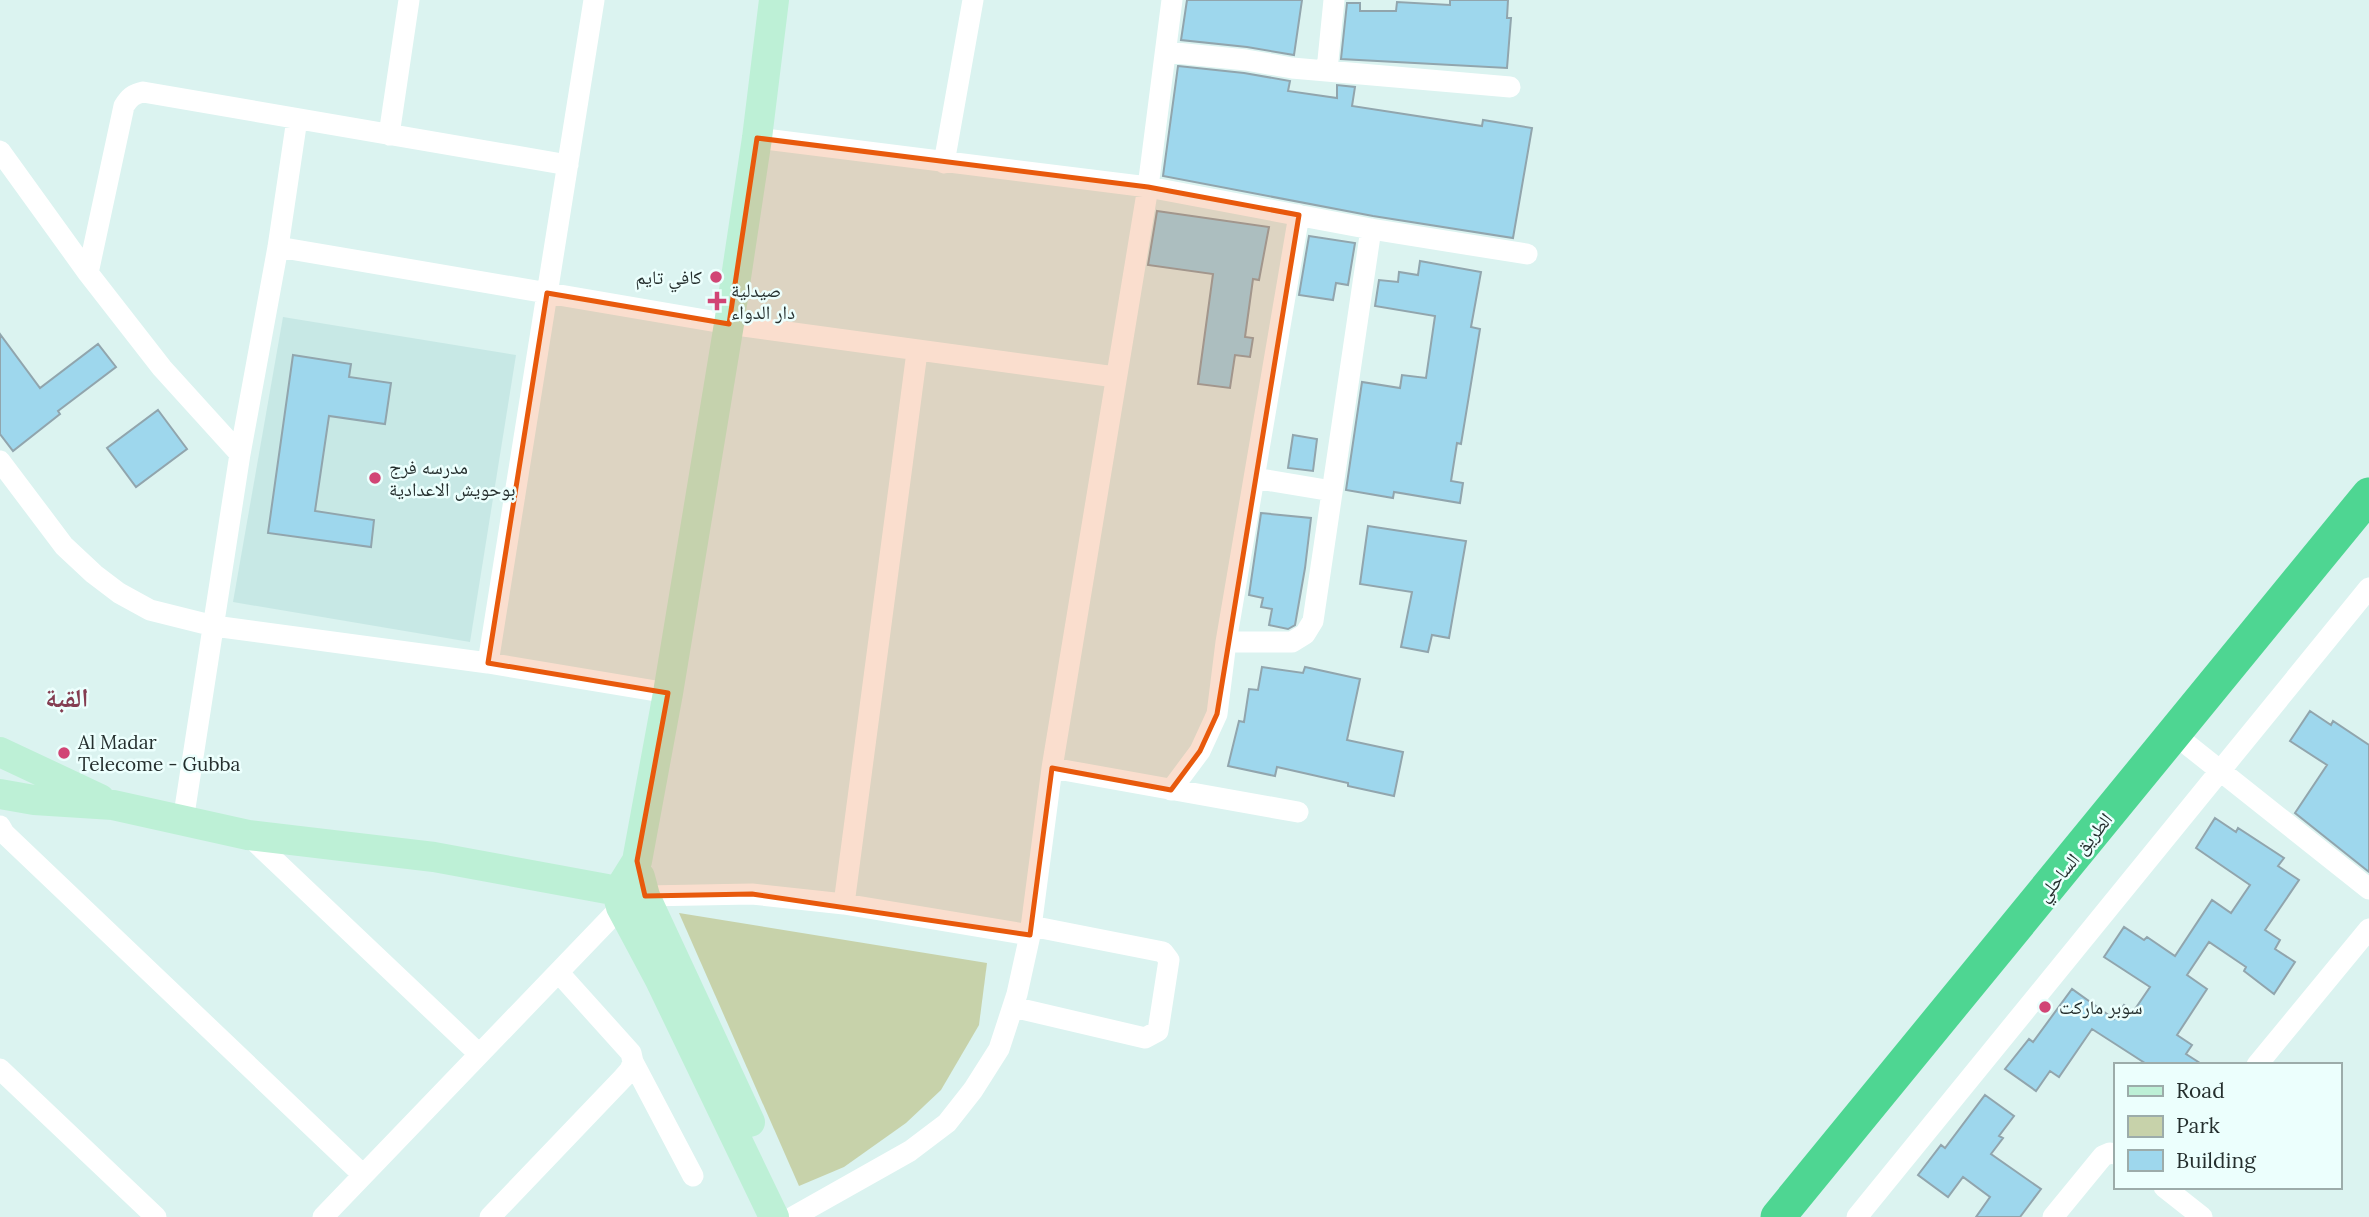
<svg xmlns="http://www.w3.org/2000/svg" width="2369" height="1217" font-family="Lora,'Noto Naskh Arabic',serif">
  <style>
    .built { fill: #c7e8e5 }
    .green { fill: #c7d2aa }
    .building { fill: #9ed7ed; stroke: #91a5ad; stroke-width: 2 }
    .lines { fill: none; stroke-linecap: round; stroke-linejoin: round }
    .minor { stroke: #fff; stroke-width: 21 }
    .secondary { stroke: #bdf0d6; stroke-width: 30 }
    .trunk { stroke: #4ed692; stroke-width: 35 }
    .marked { fill: #e8590c; fill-opacity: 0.2; stroke: #e8590c; stroke-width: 5; stroke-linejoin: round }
    .poi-dot { fill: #d14575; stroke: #ecfffd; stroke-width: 2.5 }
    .labels { text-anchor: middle; stroke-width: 5; stroke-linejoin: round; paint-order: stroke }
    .poi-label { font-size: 19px; fill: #252f2e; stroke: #ecfffd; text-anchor: start }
    .street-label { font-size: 19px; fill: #252f2e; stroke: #ecfffd }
    .district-label { font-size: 26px; font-weight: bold; fill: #843d51; stroke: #ecfffd }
  </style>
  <rect width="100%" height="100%" fill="#dbf3f0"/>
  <path class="built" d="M283,317L516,355L470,642L233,602Z"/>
  <path class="green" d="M679,913L987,963L979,1025L941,1090L906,1123L844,1167L799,1186Z"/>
  <path class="building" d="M1187,0H1302L1294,55L1247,47L1181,40Z
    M1450,0H1508L1507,18H1511L1507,68L1341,59L1347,3H1360V11H1396L1397,2L1450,5Z
    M1178,66L1244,73L1290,81L1288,91L1337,98V85L1355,87L1352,106L1482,126L1483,120L1532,128L1513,238L1373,216L1163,176Z
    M1157,211L1269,227L1259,280L1253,279L1245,337L1253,338L1250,357L1235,355L1230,388L1198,384L1213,274L1148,265Z
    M1309,236L1355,243L1348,285L1336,283L1333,300L1299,295Z
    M1420,261L1481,272L1471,327L1480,329L1461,444L1457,443L1451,481L1463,483L1460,503L1394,492L1393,498L1346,490L1362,382L1400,388L1402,375L1426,378L1435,316L1375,306L1379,280L1398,282L1399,272L1418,275Z
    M0,334L40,388L98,344L116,367L58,411L60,414L13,451L0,434Z
    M293,355L351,364L349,377L391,383L385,424L329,416L315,511L374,520L371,547L268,533Z
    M158,410L187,449L136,487L107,448Z
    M1293,435L1317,439L1313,471L1288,468Z
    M1261,513L1311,518L1305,568L1295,625L1288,629L1269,625L1272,609L1261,607L1263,598L1249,595Z
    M1368,526L1466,541L1449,638L1432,635L1428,652L1401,647L1412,592L1360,584Z
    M1262,667L1303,673L1305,667L1360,679L1347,740L1403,752L1394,796L1348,786V783L1277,767L1275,776L1228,766L1239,721L1244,722L1249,689L1258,690Z
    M2310,711L2331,725L2333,721L2369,745V872L2295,813L2327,765L2290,741Z
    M2215,818L2236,832L2238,828L2284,858L2278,866L2299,880L2265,930L2280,940L2275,949L2295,962L2274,994L2244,971L2246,967L2209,942L2187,975L2207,989L2177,1035L2192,1045L2186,1054L2203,1065H2148L2092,1029L2059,1077L2050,1071L2036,1091L2005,1069L2029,1039L2033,1042L2072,989L2114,1019L2124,1005L2133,1012L2150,987L2104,957L2124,927L2144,940L2147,937L2175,956L2212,900L2231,913L2250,885L2196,848Z
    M1985,1095L2014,1116L1999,1136L2003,1138L1991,1154L2041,1189L2020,1217H1976L1990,1197L1963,1177L1948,1197L1918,1175L1941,1145L1945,1148Z"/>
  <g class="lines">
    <path class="minor" d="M1166,52L1246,60L1292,68L1510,87
      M1327,70L1334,0
      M389,135L409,0
      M757,138L1148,187L1371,229L1527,254
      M0,151L88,273L162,368L240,454
      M944,163L973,0
      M278,247L729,324L1115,377
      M88,273L124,106C129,98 133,94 143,92L568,165
      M0,461L64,546L94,574L119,593L150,610L214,626L488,663L668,693
      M1254,478L1332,491
      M1226,642H1292L1305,634L1313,621L1371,229
      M488,663L594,0
      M2174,734L2369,889
      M1052,768L1298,812
      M1171,790L1200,751L1217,714L1226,642L1299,215
      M183,821L240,454L278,247L297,119
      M0,826L4,833L362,1174
      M248,835L479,1054
      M645,896L752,894L844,904L1030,935
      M844,904L917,352
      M559,973L631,1053L633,1062L693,1176
      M1013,1007L1145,1038L1158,1031L1169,960L1163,952L1031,926
      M2257,1065L2369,929
      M0,1069L156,1217
      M2164,1187L2202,1217
      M323,1217L621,907
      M490,1217L623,1078L630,1070L633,1062
      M793,1217L910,1151L947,1123L973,1090L999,1049L1017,994L1030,935L1052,768L1148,187L1172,0
      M1857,1217L2369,588
      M2053,1217L2103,1156L2110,1153L2115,1154"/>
    <path class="secondary" d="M0,752L100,799
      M0,794L34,800L113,805L248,835L434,857L645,896
      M640,877L645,896L750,1122
      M774,1217L660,980L621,907L617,893L637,861L668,693L729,324L757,138L774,0"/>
    <path class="trunk" d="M1778,1217L2369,495"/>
  </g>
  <path class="marked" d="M757,138L1148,187L1299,215L1217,714L1200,751L1171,790L1052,768L1030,935L752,894L645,896L637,861L668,693L488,663L547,293L729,324Z"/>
  <g class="poi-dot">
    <circle cx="716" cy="277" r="7"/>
    <path d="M713.5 290.5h7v7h7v7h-7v7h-7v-7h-7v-7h7z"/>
    <circle cx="375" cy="478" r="7"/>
    <circle cx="64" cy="753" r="7"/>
    <circle cx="2045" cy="1007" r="7"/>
  </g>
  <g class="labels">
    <g class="poi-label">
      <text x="702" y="284" text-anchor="end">كافي تايم</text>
      <text x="731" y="297">صيدلية<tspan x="731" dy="22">دار الدواء</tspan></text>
      <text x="389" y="474">مدرسه فرج<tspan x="389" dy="22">بوحويش الاعدادية</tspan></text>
      <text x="78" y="749">Al Madar<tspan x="78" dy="22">Telecome - Gubba</tspan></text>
      <text x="2059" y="1014">سوبر ماركت</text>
    </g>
    <g class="street-label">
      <text transform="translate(2074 857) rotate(-51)" y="7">الطريق الساحلي</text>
    </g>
    <g class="district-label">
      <text x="67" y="707">القبة</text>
    </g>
  </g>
  <rect x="2114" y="1063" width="228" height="126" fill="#ecfffd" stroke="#9cacaa" stroke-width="2"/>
  <rect x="2128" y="1086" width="35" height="10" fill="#bdf0d6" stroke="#9cacaa" stroke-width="2"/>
  <text x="2176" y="1098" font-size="21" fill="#252f2e">Road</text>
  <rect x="2128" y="1116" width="35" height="21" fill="#c7d2aa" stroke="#9cacaa" stroke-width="2"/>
  <text x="2176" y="1133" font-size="21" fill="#252f2e">Park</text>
  <rect x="2128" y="1150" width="35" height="21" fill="#9ed7ed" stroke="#9cacaa" stroke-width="2"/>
  <text x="2176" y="1168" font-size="21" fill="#252f2e">Building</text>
</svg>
